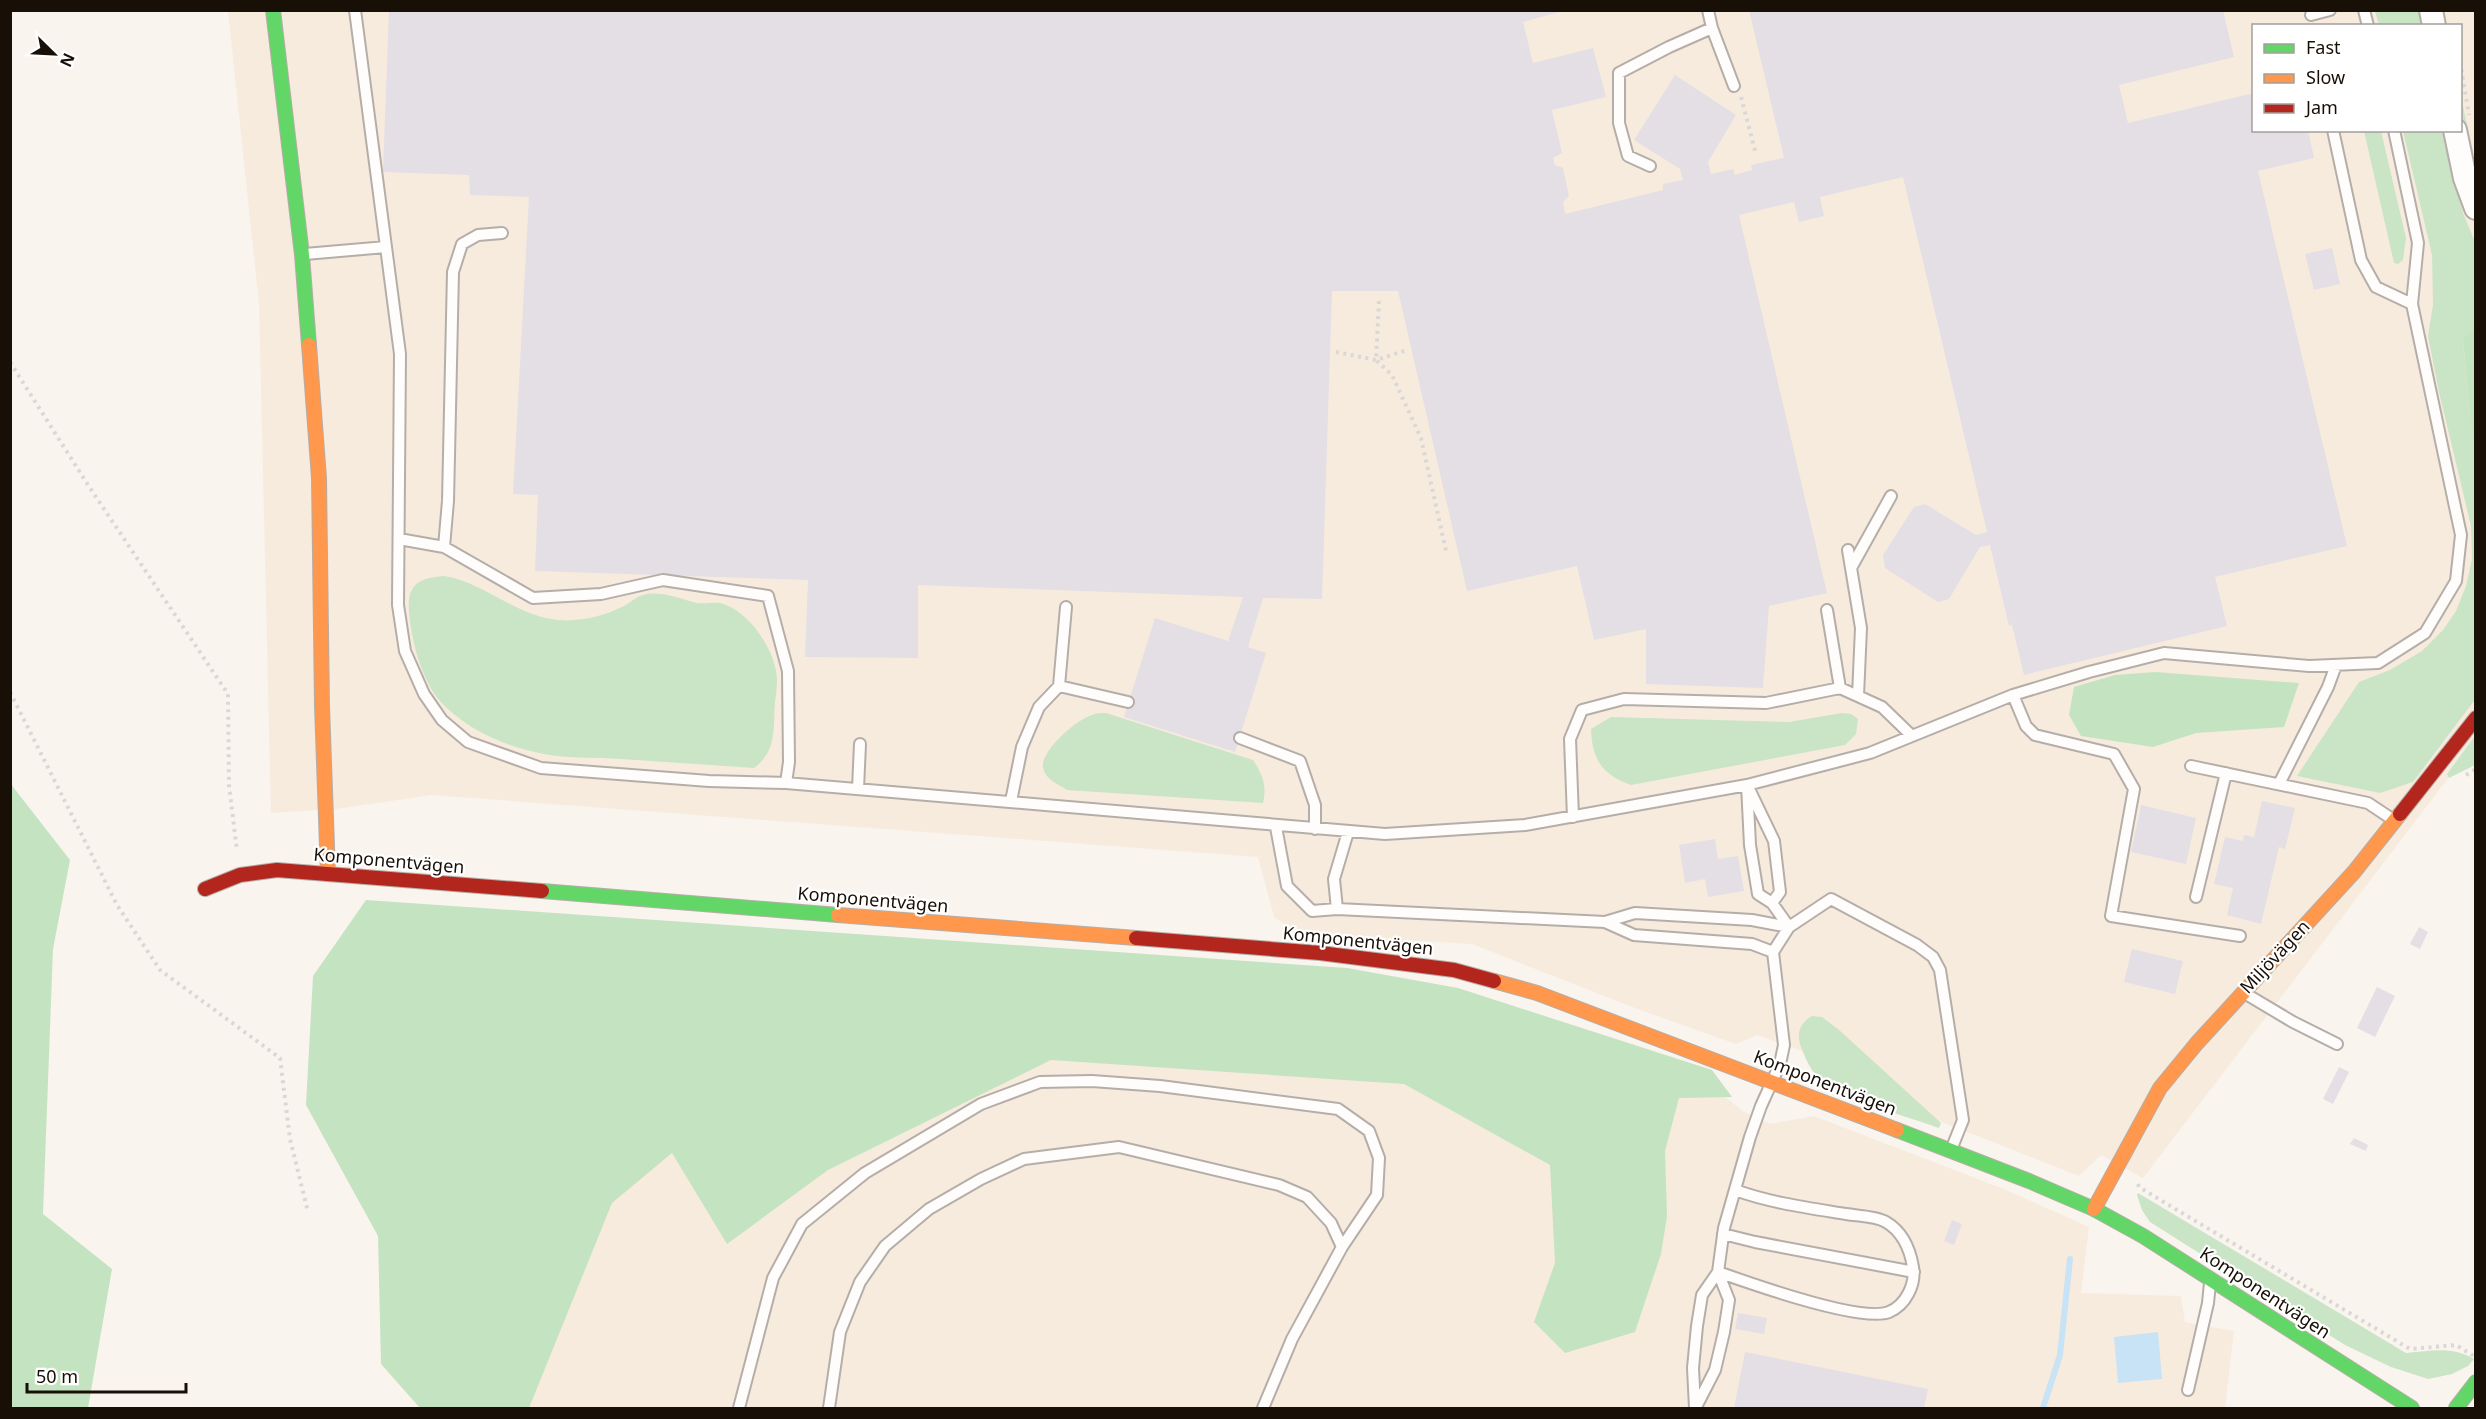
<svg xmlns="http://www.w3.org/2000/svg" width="2486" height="1419" font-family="'Noto Sans',sans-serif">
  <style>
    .built { fill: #f7ebde; fill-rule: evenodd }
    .green { fill: #cae4c6 }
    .forest { fill: #c4e3c1 }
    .water { fill: #c8e2f6 }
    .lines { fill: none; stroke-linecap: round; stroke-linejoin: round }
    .stream { stroke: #c8e2f6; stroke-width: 6 }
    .building { fill: #e4dfe5 }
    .lane-casing { stroke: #b5aea8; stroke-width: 14 }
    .street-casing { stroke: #b5aea8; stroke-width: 26 }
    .fast-casing { stroke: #b5aea8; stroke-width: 16 }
    .slow-casing { stroke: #b5aea8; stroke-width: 16 }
    .jam-casing { stroke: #b5aea8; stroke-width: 16 }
    .path { stroke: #dad8d6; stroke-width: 4; stroke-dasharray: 3 4.5; stroke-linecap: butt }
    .lane { stroke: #fefdfc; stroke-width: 10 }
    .street { stroke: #fefdfc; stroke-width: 22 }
    .fast { stroke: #63d668; stroke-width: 14 }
    .slow { stroke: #ff974d; stroke-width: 14 }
    .jam { stroke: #b3261e; stroke-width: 14 }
    .labels { text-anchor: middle; stroke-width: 4.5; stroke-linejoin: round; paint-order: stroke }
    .street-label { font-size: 18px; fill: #180f07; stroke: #fff }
  </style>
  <rect width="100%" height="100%" fill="#faf4ee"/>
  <path class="built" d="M228,11H2475V743L2143,1178L2101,1155L2079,1176L1822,1075L1808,1053L1757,1035L1736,1044L1640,1010L1472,944L1301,934L1274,917L1258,857L432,795L336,809L271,813L259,304ZM2254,26H2460V130H2254Z
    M838,1041L1710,1085L1744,1112L1770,1124L1814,1116L2004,1189L2089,1227L2081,1293L2181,1296L2185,1322L2234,1331L2225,1408H468L651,1141Z"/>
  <path class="green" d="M2375,11H2420L2423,25H2379Z
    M2460,92L2475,162V179L2461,112Z
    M2364,131H2381L2406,238L2403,260L2398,264L2394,263Z
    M2403,131H2442L2463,213L2475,242V327L2463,340L2470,414L2476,445L2474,701L2413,782L2380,793L2297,776L2359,682L2390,670L2422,651L2443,630L2456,611L2466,586L2472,559L2471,526L2439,392L2428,336L2433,305L2432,255Z
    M444,576C484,582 515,616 558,620C580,622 604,616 624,606C630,603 637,596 643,595C661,590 680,599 697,603C704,604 712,602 720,603C749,610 776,651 777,679C777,687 776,695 775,702C773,729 777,751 754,768C710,765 666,762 621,759C595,757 566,759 539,753C504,746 464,728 440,701C421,679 411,639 409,611C407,584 419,578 444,576Z
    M1106,713L1253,760C1263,775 1267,786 1263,803L1067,790C1058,784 1046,780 1043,768C1040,751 1077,719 1092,715C1096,713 1101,713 1106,713Z
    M1842,713L1851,714L1858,719L1856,734L1845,745L1631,785C1602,775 1592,759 1591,729L1611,717L1789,722Z
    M2475,736V765L2449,778L2447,774Z
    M1812,1016L1822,1017L1838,1029L1941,1123L1939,1128C1907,1116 1838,1099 1816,1075C1809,1067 1805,1057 1801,1047C1796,1033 1800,1023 1812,1016Z
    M2138,1193L2406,1353C2432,1351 2452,1346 2474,1359L2468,1366L2452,1374L2428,1379L2391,1367L2345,1345L2150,1222L2142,1210L2137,1195Z"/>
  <path class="forest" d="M2475,327V445L2470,414L2463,339Z
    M2155,672L2299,683L2284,727L2196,733L2153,747L2081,736L2069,715L2074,687L2115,675Z
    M10,783L70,860L53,949L43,1214L112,1269L88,1408H11Z
    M366,900L1347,968L1458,988L1712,1070L1732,1097L1679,1098L1665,1151L1667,1216L1661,1254L1635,1332L1565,1353L1534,1322L1555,1263L1550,1165L1404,1084L1051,1060L828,1170L727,1244L672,1153L612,1203L529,1408H420L381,1364L378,1236L306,1105L313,976Z"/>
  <path class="water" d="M2158,1332L2162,1379L2118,1383L2114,1337Z"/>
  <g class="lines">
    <path class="stream" d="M2043,1408L2060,1355L2070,1259"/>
  </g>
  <path class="building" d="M389,10H1566L1523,22L1533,63L1593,48L1606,97L1552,110L1562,153L1553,158L1555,165L1563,168L1569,196L1563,202L1565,214L1663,190V184L1683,180L1680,169L1634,140L1675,75L1736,115L1708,162L1711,174L1733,169L1735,175L1752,170L1751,165L1784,158L1749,10H2223L2234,57L2119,85L2128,123L2254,93V130H2308L2314,158L2258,171L2347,546L2215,577L2227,626L2024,675L2012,625L2009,626L1990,545L1980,547L1949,599L1938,602L1885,568L1883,555L1914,507L1925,504L1976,535L1987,532L1903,177L1820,197L1824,216L1799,222L1794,202L1739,215L1827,593L1769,606L1763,688L1646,684V629L1594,640L1577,566L1467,591L1398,291H1332L1322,599L1263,598L1248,647L1266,653L1235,752L1124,717L1155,618L1228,641L1243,597L918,585V658L805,657L808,580L535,571L538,495L513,494L529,197L470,195L469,175L383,172Z
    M2332,248L2340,284L2314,290L2305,254Z
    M2262,801L2295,808L2285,849L2279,847L2261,924L2227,915L2233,888L2214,884L2225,837L2243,841L2244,835L2254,837Z
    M2141,805L2196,818L2186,864L2131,852Z
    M1715,839L1718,859L1738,856L1744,891L1708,897L1705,879L1685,883L1679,845Z
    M2419,927L2428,932L2420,949L2410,944Z
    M2132,949L2183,961L2175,994L2124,982Z
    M2377,987L2395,996L2375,1037L2357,1028Z
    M2339,1067L2349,1072L2333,1104L2323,1099Z
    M2354,1138L2368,1145L2366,1151L2350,1144Z
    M1952,1220L1962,1224L1954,1245L1944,1241Z
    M1738,1313L1767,1318L1764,1334L1735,1329Z
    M1745,1352L1928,1389L1924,1408H1734Z"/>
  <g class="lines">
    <g class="lane-casing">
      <path id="lane" d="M355,10L400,354L398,605L405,651L424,694L442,720L468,742L541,768L709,781L786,783L1385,834L1525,825L1747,785L1870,753L2013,695L2089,672L2164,653L2309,666L2378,663L2425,633L2456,581L2461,535L2412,304L2418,243L2394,130
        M1708,10L1712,28L1734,86
        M2364,10L2368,26
        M2311,15L2330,10
        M2333,130L2361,260L2376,287L2412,304
        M1650,166L1628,156L1619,123V73L1669,47L1712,28
        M305,254L386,247
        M399,539L444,547L533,598L601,594L663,580L768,596L788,671L789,762L786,783
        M444,547L448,501L453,272L462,244L478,235L502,233
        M1848,550L1861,628L1858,696
        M1851,568L1891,496
        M1827,610L1840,688
        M1059,686L1066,607
        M2013,695L2026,726L2035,735L2114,754L2134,789L2111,916L2240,936
        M1240,738L1300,761L1315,805V829
        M2191,766L2368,803L2392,819
        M2279,784L2328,687L2336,665
        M1747,785L1750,845L1758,894L1772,903L1789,927
        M858,789L860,744
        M1750,791L1774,841L1780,892L1772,903
        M1011,801L1022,747L1039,707L1059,686L1128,702
        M1573,817L1570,739L1582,710L1624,699L1766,703L1840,688L1882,707L1912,736
        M1276,827L1287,886L1312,911L1337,909L1605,922L1634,935L1752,944L1773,952
        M2196,897L2226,773
        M1337,909L1334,879L1348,832
        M1605,922L1635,913L1752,920L1789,927
        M2246,994L2293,1022L2337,1044
        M1723,1234L1755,1242L1914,1272
        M1718,1272C1749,1283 1861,1323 1889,1312C1906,1305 1916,1284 1913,1267C1910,1249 1903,1232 1886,1222C1876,1216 1858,1216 1846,1214C1809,1208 1771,1203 1735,1190
        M2188,1390L2208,1303L2210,1283
        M1696,1407L1715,1370L1724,1332L1729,1300L1718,1272
        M739,1408L773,1278L802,1224L865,1173L981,1104L1040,1082L1092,1081L1160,1086L1338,1109L1369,1131L1379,1158L1377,1195L1342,1247L1292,1339L1263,1408
        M829,1408L840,1332L860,1282L885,1246L929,1209L981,1179L1024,1159L1119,1147L1279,1185L1307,1197L1331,1223L1342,1247
        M1695,1408L1693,1368L1697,1326L1702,1295L1718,1272L1724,1228L1750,1137L1761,1106L1780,1064L1784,1045L1773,952L1789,927L1831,899L1917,945L1933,957L1940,970L1963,1120L1951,1150"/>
    </g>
    <g class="street-casing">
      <path id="street" d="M2431,10L2434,26
        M2455,130L2465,178L2476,208"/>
    </g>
    <g class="fast-casing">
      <path id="fast" d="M273,10L302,255L309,345
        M542,891L838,915
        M1897,1130L2029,1181L2094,1209L2143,1236L2412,1408
        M2456,1408L2476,1382"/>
    </g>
    <g class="slow-casing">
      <path id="slow" d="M309,345L319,478L322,706L328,874
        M838,915L1136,938
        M1494,981L1537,993L1897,1130
        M2094,1209L2160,1088L2197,1043L2354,872L2400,814"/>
    </g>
    <g class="jam-casing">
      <path id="jam" d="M2400,814L2476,718
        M205,889L240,875L277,870L542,891
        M1136,938L1320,953L1454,970L1494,981"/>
    </g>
    <path class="path" d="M2460,62L2469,115
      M1741,97L1756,154
      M1379,301L1376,360L1392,375L1421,438L1446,551
      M1336,352L1376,360L1407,350
      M10,362L88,485L228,694L229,785L237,851
      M10,692L117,905L160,970L280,1058L290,1139L308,1212
      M2466,775L2476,769
      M2138,1184L2139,1187L2167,1204L2410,1349L2456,1345L2474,1356"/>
    <use href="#lane" class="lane"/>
    <use href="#street" class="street"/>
    <use href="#fast" class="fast"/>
    <use href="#slow" class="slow"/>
    <use href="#jam" class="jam"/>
  </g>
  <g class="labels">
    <g class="street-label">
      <text transform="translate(389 861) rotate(5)" y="6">Komponentvägen</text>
      <text transform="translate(873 900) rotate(5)" y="6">Komponentvägen</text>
      <text transform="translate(1358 941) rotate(6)" y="6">Komponentvägen</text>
      <text transform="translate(2275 957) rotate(-47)" y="6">Miljövägen</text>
      <text transform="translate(1825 1083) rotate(21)" y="6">Komponentvägen</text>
      <text transform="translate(2265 1293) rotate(33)" y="6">Komponentvägen</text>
    </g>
  </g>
  <rect width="2486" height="1419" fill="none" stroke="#180f07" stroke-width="24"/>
  <rect x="2252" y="24" width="210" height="108" fill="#ffffff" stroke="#a39f9c" stroke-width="1.5"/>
  <rect x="2264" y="44" width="30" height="9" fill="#63d668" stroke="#a39f9c" stroke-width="1.5"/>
  <text x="2306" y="54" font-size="18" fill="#180f07">Fast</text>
  <rect x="2264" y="74" width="30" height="9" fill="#ff974d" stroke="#a39f9c" stroke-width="1.5"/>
  <text x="2306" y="84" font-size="18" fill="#180f07">Slow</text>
  <rect x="2264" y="104" width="30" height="9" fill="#b3261e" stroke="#a39f9c" stroke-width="1.5"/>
  <text x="2306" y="114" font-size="18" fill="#180f07">Jam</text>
  <g transform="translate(54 54) rotate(114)" stroke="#ffffff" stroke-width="4.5" paint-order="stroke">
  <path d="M0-4.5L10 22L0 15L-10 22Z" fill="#180f07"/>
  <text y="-9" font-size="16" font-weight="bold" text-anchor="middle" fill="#180f07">N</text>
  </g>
  <path d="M27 1383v9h159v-9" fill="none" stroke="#180f07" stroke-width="3"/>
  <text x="36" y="1383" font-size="18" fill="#180f07" stroke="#ffffff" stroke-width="4.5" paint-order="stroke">50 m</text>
</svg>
